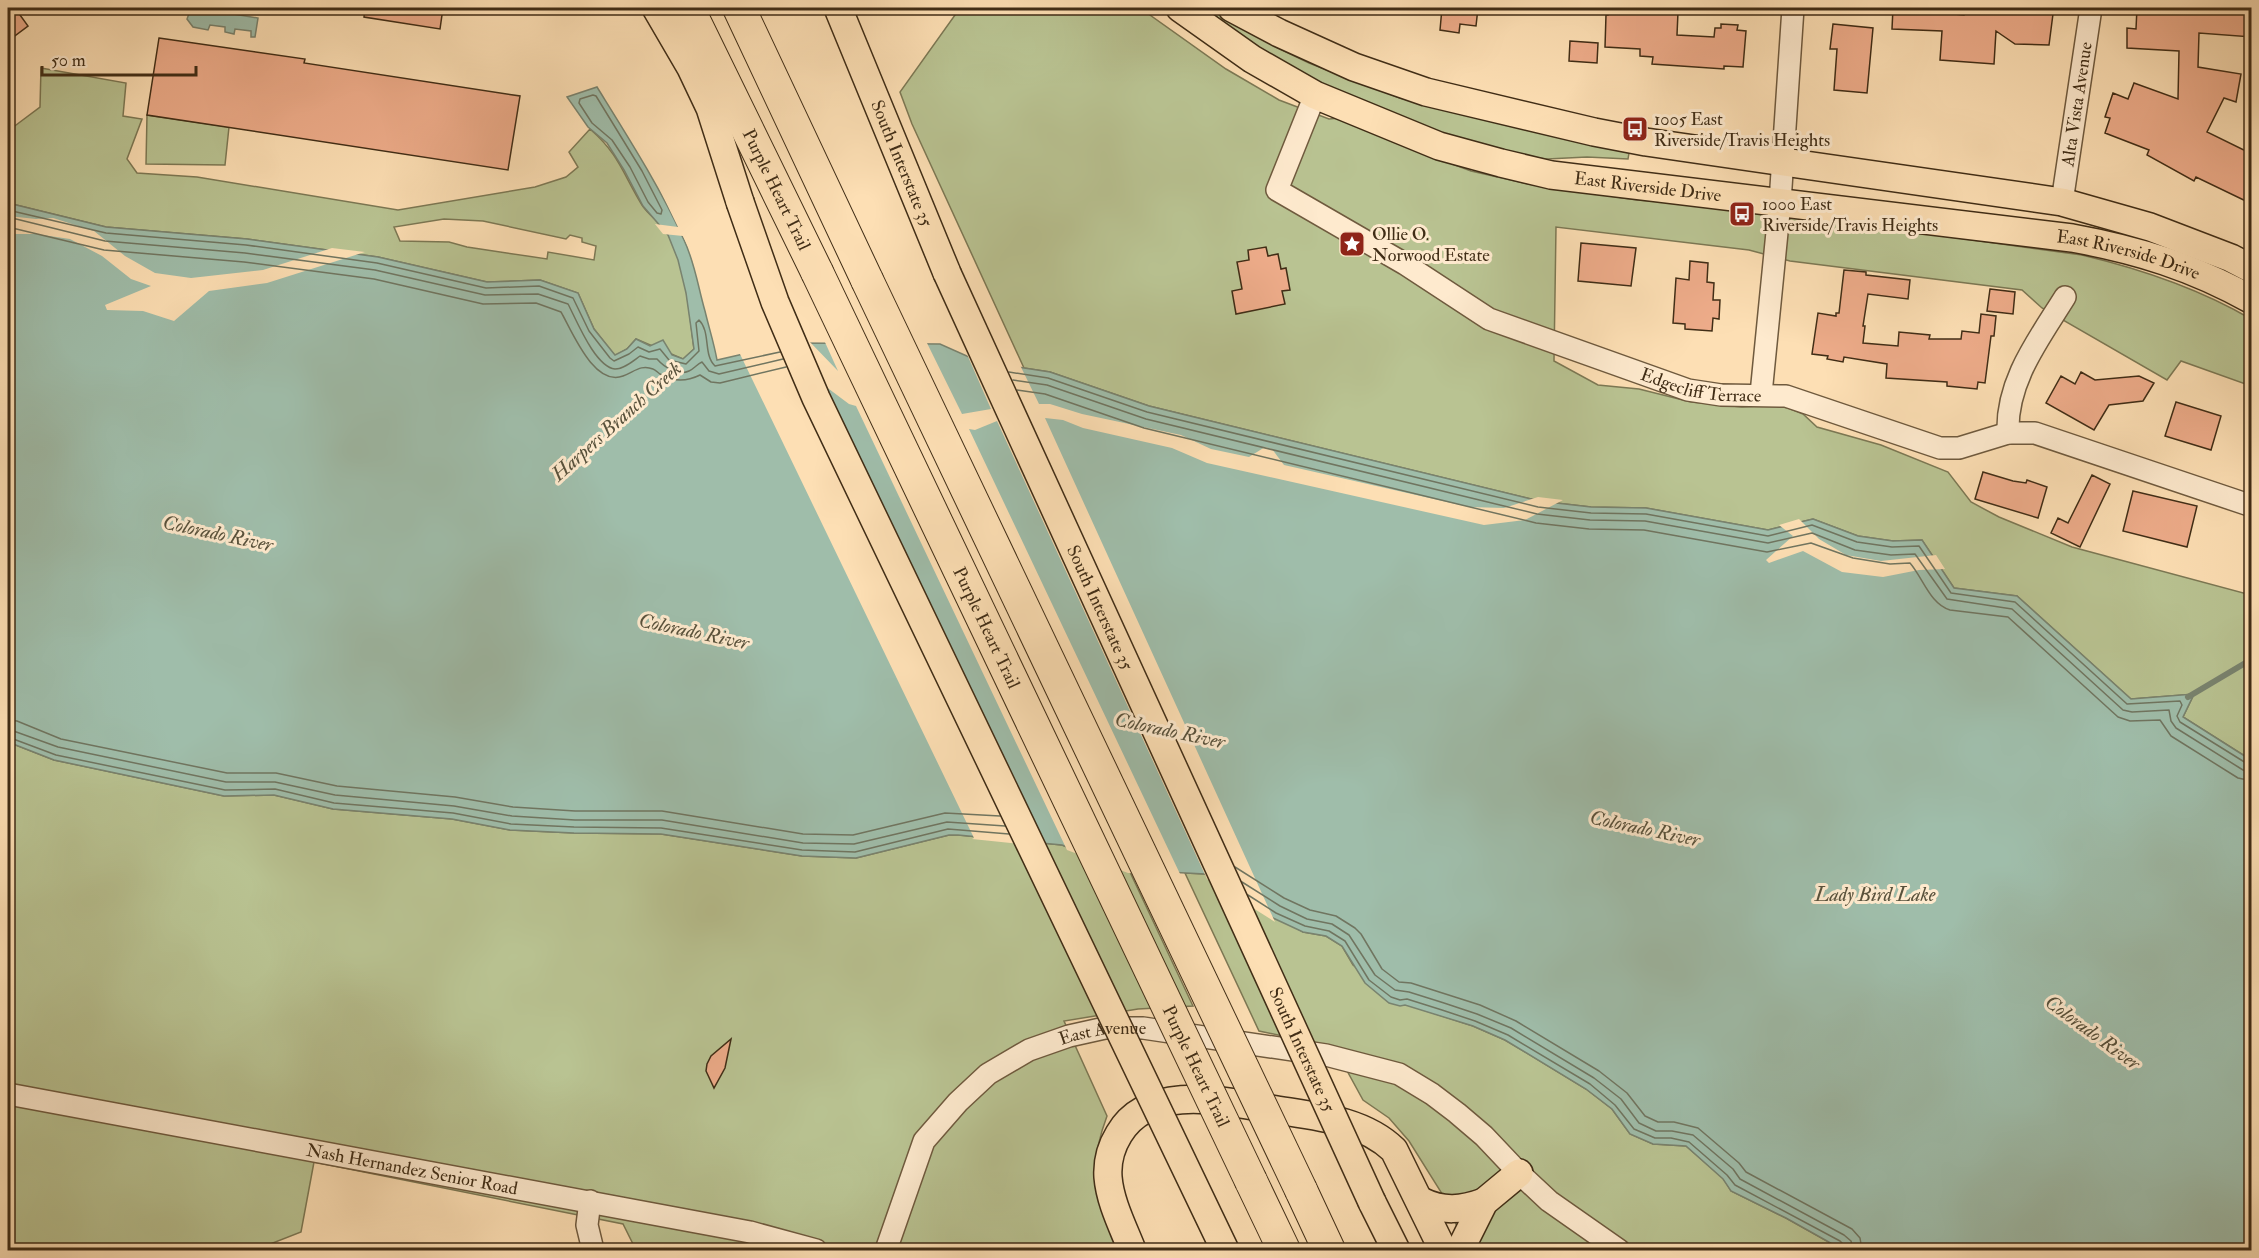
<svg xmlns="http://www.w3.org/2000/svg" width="2259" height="1258" font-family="'IM FELL Double Pica',serif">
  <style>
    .green { fill: #b9c392; stroke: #7c7854; stroke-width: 1.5; fill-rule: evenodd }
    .water { fill: #9fbdaa; stroke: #79836f; stroke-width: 1.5 }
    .pier { fill: #fddfb4 }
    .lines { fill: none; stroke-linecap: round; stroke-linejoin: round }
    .shore { stroke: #707560; stroke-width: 1.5 }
    .stream { stroke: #79836f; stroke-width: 6 }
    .building { fill: #eeac8a; stroke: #402d16; stroke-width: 1.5 }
    .minor-casing { stroke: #6f5a3e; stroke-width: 24 }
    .major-casing { stroke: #402d16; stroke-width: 30 }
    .highway-casing { stroke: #402d16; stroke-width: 34 }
    .minor { stroke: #feeace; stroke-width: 21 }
    .major { stroke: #fddfb4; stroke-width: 27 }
    .highway { stroke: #fddfb4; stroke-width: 32 }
    .major-bridge-casing { stroke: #402d16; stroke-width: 30; stroke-linecap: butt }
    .highway-bridge-casing { stroke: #402d16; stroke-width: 34; stroke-linecap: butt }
    .major-bridge { stroke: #fddfb4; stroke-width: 27 }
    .highway-bridge { stroke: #fddfb4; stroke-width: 32 }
    .labels { text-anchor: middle; stroke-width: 6; stroke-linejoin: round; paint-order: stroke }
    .street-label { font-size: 18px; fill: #402d16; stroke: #feeace }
    .poi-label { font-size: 18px; fill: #402d16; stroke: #feeace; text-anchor: start }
    .water-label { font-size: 20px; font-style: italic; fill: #58513b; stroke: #feeace }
  </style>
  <rect width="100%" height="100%" fill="#fddfb4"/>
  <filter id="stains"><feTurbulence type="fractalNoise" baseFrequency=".00333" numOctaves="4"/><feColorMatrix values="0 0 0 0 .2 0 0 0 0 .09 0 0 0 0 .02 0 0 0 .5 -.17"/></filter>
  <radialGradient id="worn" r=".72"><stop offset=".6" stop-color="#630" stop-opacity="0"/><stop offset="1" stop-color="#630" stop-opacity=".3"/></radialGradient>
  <path class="green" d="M960,8H1140L1226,69L1279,100L1329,119L1340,118L1391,141L1471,171L1528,184L1637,200L1733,207L2082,255C2141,269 2198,288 2251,319V386L2181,361L2167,380L2042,308L2022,290L1790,261L1749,250L1556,227L1554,361L1598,385L1639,389L1691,402L1742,407L1773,405L1788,408L1803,414L1817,427L1881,445L1948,472L1971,502L1999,517L2072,547L2251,595V760L2183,717L2194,694L2131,699L2017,596L1954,588L1922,540L1893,541L1858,536L1813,519L1768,530L1646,508L1591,507L1539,501L1149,406L1050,372L1024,368L912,124L900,92Z
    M1198,8H1207L1276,47L1309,63L1400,98L1629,153L1628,159L1587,157L1547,159L1492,152L1335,91L1264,53Z
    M41,68L126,83L123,116L142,119L127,159L137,173L197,177L398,210L535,187L566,177L578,167L569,152L590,129C619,154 623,174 642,205C649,216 663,224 669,236C687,270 689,313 694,349L683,359L636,339L627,349L615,356L594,329L578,293L540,280L487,282L378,257L247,239L106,227L8,203V131L40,107ZM444,219L483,221L566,239L570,235L582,238V242L596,246L594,260L548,252L547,259L467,247L449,242L400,241L394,227Z
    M147,115L229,127L225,165L146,164Z
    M8,742L54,760L224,796L274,795L333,809L452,819L510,830L574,833L661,834L802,856L856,858L949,835H958L1062,845L1129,870L1193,1006L1138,1009L1064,1021L1107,1116C1085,1175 1098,1191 1121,1245L1116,1250H636L623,1224L314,1162L301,1232L255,1250H8Z
    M1185,873L1205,874L1303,932L1326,936L1342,946L1353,965L1405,1004L1473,1026L1505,1040L1586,1089L1612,1109L1630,1134L1653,1144L1686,1146L1724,1179L1731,1191L1786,1218L1843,1250H1468L1441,1192L1409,1141L1389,1118L1363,1100L1334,1047L1259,1031Z"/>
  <path class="water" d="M191,8H203V9L258,18L255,37H251V31L235,29L234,34L225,32V27L210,25L208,30L193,27L187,19Z
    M597,87C628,137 660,187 684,240C695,263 698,287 705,311C709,328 714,343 717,360L791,343L940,344L978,361L1050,372L1149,406L1539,501L1591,507L1646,508L1768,530L1813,519L1858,536L1893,541L1922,540L1954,588L2017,596L2131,699L2194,694L2183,717L2251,760V1250H1843L1786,1218L1731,1191L1723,1179L1686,1146L1653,1144L1630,1134L1612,1109L1586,1089L1505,1040L1473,1026L1405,1005L1400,1006L1389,1003L1365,983L1342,946L1326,936L1303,932L1273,918L1205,874L1129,870L1062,845L958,835H949L856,858L802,856L661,834L574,833L510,830L452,819L333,809L274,795L224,796L54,760L8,742V203L106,227L247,239L378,257L487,282L540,280L578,293L594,329L615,355L627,349L636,339L650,346L663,340L672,355L683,359L694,349L686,293L678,260L668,235L643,206L624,170L607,143L588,127L567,97Z"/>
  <path class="pier" d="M597,84L650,167L688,240L700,271L683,236L663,234L655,224L678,227L650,169Z
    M8,216L36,219L53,218L94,231L125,256L155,273L191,278L263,270L332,248L365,252L267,283L209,291L174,321L143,311L107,310L105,305L151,286L131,279L102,256L70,239L36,234H16L8,232Z
    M790,340H808L838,371L824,340L926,341L962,414L991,409L966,352L979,358L1020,365L1039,404H1050L1082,414L1181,435L1211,449L1249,457L1265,447L1272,449L1284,465L1469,507L1504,508L1538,497L1563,500L1525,520L1484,525L1207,463L1172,448L1083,428L1063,420L1045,418L1275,922L1207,879L997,421L975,430L969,429L1181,876L1128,873L1067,850L856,406L849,404L825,386L1041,846L972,839L974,838L739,352Z
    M1799,519L1819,539L1846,555L1881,561L1936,555L1945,569L1919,570L1883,577L1842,572L1803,551L1769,563L1766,560L1793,536L1779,525Z"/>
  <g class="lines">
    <path class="shore" d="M593,95L596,96L642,171L662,210L661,214L657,213L648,202L630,167L612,140L592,123L579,103L580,99Z
      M8,210L106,233L246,245L377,263L486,288L539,286L573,298L589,331L610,358L614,361L629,354L638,347L649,352L660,349L669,360L686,364L699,351L696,323L699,320C711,332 703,355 715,366L780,352
      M8,217L105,241L245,253L375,270L485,295L538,294L568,304C576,319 595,367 615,369C624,369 633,361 640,356L649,359H657C664,367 678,376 689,371C694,369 697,364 702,362L709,371L719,374L783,359
      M8,227L104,250L244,262L374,279L483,304L536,303L561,312C572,331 594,387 623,376C634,372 641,364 653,369C656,370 658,373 660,374C673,382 686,382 700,375L711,382L720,383L786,367
      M1009,372L1048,378L1147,412L1538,507L1591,513L1646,514L1768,536L1812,525L1857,542L1892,547L1919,546L1951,593L2015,602L2127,704L2180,701L2182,705L2177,716L2180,722L2246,763L2252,764
      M1013,380L1047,385L1146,419L1537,514L1590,520L1645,521L1768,543L1812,533L1855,550L1891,555L1915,554L1947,599L2012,609L2123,710L2132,712L2169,710L2171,721L2176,728L2243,770L2252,772
      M1017,390L1045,394L1144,428L1536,523L1589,529L1644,530L1767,552L1811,543L1853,558L1890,564L1910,563C1923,578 1930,604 1950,610L2008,617L2118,717L2130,721L2160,720L2171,736L2238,778L2252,781
      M8,720L17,721L61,739L227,773H276L337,786L455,797L513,807L575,811H662L803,834L853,835L945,813L1000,816
      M8,729L58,747L226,782H275L335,795L454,806L512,816L575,820H662L803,843L854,844L947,822L1005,826
      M8,737L56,755L225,790L275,789L334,803L453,813L511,824L574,827L661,828L802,850L855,852L948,829L1009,834
      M1235,867L1284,898L1310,910L1336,916L1355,928L1361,934L1382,969L1399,982L1411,983L1480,1005L1516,1021L1599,1071L1627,1093L1645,1116L1658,1122H1674L1698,1128L1739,1163L1746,1172L1852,1229L1860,1238L1862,1250
      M1242,882L1280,906L1307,919L1332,924L1349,935L1375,975L1395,990L1409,992L1444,1003L1477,1014L1511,1028L1594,1078L1621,1099L1639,1123L1656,1131H1672L1693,1135L1733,1169L1740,1179L1844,1235L1851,1241L1853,1250
      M1248,895L1276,913L1305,926L1329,931L1345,941L1369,980L1391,997L1400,1000L1407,999L1442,1010L1475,1021L1508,1035L1590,1084L1615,1105L1634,1129L1655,1138H1671L1689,1142L1727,1175L1735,1185L1840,1241L1844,1245L1845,1250"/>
    <path class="stream" d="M2188,697L2252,659"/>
  </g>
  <path class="building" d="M8,8H15L28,26L8,41Z
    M365,8H443L440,29L364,17Z
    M1442,8H1478L1476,26L1460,24L1459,33L1440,30Z
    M1609,8H1637V10L1678,12L1677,35L1714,37L1715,28H1721V24L1738,25L1737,30L1746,31L1743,67L1724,66V69L1652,64L1653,57L1640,56V49L1605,47L1606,15H1608Z
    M1893,8H1920V11L1964,15L1965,8H2008L2053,14L2049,45L2015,44L1996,31L1994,64L1940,60L1942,31L1892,29Z
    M2137,8H2252V37L2199,33L2198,67L2241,74L2236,102L2224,98L2207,132L2252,154V204L2196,177L2194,181L2147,155L2149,150L2105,133L2110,118L2105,117L2113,93L2128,99L2134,83L2178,99L2179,51L2127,48V28L2136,29Z
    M1833,24L1873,28L1867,93L1834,90L1837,49H1830Z
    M159,38L305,59L304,63L520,96L508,170L147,115Z
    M1570,41L1598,43L1597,63L1569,61Z
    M1581,243L1636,248L1631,286L1578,281Z
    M1266,247L1268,256L1278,254L1281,269L1286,268L1290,290L1282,291L1285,304L1236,314L1232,291L1242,289L1237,262L1249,260L1248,250Z
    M1690,261L1708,263L1707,282L1714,283L1713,300H1720L1719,319L1713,318L1712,331L1685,329V324L1673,323L1676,278L1689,280Z
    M1844,270L1866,272V275L1910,280L1908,299L1868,294L1863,326H1865L1863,343L1898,346L1899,332L1930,335L1929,339H1961L1962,331L1979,333L1981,314L1996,316L1994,336H1991L1985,383L1978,382L1977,389L1947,386V382L1886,378L1887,364L1844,357L1843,362L1827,359L1828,356L1812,354L1818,313L1836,316V313H1839Z
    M1990,289L2015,292L2013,314L1987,311Z
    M2081,372L2095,380L2139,376L2154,383L2143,401L2109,405L2094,430L2046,403L2061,376L2075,384Z
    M2176,402L2221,416L2211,450L2165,436Z
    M1983,472L2013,481L2026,483L2027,480L2047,487L2038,518L1975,499Z
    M2092,475L2110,484L2080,547L2051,533L2058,518L2068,523Z
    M2133,491L2197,506L2187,547L2123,531Z
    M731,1039L725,1068L714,1088L706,1071L707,1064L711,1056Z"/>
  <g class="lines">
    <g class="minor-casing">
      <g id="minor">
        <path id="s1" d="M1315,95L1277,190L1405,264L1489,319L1688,390L1721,395L1786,396L1940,448H1959L2008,433H2035L2252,506"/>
        <path id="s2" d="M2062,202L2091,8"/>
        <path d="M1761,394L1780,202L1793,8"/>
        <path d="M2008,433C2006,381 2039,339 2065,297"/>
        <path id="s3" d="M8,1094L750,1232L816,1250"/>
        <path d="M590,1201L587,1225L593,1250"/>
        <path id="s4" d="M886,1250L924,1141L958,1102L988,1074L1029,1050L1069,1036L1105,1028H1143L1326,1055L1399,1074L1432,1094L1457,1113L1484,1136L1519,1173L1549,1201L1619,1250"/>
      </g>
    </g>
    <g class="major-casing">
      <g id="major">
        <path d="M656,8L691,68L710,108L740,202"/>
        <path id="s5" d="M838,8L947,273"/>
        <path id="s6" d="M1180,8L1252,59L1315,95L1439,146L1501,163L1551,175L2072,238C2138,250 2193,267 2252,300"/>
        <path d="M1232,8L1279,33L1354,67L1426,92L1594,132L1646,142L2062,202L2150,227L2231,258L2252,269"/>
        <path d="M1421,1201C1443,1212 1462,1210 1484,1202"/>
        <path d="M1372,1202L1396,1250"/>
        <path d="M1132,1250C1123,1227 1110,1202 1108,1177C1107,1162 1111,1147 1119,1134C1149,1083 1223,1101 1271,1109C1313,1116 1362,1119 1394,1150L1443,1250"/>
        <path d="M1460,1250L1484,1202L1519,1173"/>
      </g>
    </g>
    <g class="highway-casing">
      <g id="highway">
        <path id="s7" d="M688,8L817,272"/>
        <path d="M739,8L867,280"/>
        <path d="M1251,1181L1284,1250"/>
        <path d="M1301,1190L1329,1250"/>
      </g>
    </g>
    <use href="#minor" class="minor"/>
    <use href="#major" class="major"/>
    <use href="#highway" class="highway"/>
    <g class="major-bridge-casing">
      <g id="major-bridge">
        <path d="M740,202L775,302L816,398L1225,1250"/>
        <path id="s8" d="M947,273L1372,1202"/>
      </g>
    </g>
    <g class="highway-bridge-casing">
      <g id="highway-bridge">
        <path id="s9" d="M817,272L1251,1181"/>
        <path d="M867,280L1301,1190"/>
      </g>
    </g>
    <use href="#major-bridge" class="major-bridge"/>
    <use href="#highway-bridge" class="highway-bridge"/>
  </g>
  <defs>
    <g id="bus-square" transform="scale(1.35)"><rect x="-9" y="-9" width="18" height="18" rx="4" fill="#8f2418" stroke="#feeace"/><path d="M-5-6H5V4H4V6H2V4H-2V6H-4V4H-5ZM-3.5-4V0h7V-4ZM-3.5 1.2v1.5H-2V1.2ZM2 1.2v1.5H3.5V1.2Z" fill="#fff"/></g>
    <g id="sight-square" transform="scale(1.35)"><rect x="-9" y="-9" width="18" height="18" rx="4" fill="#8f2418" stroke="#feeace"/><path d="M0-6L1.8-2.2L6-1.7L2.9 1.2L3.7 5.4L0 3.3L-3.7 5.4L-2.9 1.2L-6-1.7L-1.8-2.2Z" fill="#fff"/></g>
  </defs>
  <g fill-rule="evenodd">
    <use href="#bus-square" x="1635" y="129"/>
    <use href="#bus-square" x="1742" y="214"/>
    <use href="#sight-square" x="1352" y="244"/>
  </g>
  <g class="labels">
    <g class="street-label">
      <text dy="6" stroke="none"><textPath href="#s2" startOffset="99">Alta Vista Avenue</textPath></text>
      <text dy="6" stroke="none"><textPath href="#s5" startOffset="168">South Interstate 35</textPath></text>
      <text dy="6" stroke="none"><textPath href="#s6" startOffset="508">East Riverside Drive</textPath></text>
      <text dy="6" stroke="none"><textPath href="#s7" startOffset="202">Purple Heart Trail</textPath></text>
      <text dy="6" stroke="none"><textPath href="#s6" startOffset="994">East Riverside Drive</textPath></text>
      <text dy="6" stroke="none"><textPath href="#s1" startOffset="574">Edgecliff Terrace</textPath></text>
      <text dy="6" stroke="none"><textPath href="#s8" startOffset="368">South Interstate 35</textPath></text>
      <text dy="6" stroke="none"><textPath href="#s9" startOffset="394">Purple Heart Trail</textPath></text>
      <text dy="6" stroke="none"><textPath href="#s4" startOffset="332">East Avenue</textPath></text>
      <text dy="6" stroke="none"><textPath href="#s8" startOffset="854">South Interstate 35</textPath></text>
      <text dy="6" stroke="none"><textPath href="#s9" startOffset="880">Purple Heart Trail</textPath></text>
      <text dy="6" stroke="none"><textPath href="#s3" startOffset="411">Nash Hernandez Senior Road</textPath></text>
    </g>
    <g class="poi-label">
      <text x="1654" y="125">1005 East<tspan x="1654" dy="21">Riverside/Travis Heights</tspan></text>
      <text x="1762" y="210">1000 East<tspan x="1762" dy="21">Riverside/Travis Heights</tspan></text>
      <text x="1372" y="240">Ollie O.<tspan x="1372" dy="21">Norwood Estate</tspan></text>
    </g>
    <g class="water-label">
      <text transform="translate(616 421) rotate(-42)" y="7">Harpers Branch Creek</text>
      <text transform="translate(218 533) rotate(12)" y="7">Colorado River</text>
      <text transform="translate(694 631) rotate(12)" y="7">Colorado River</text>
      <text transform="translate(1170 730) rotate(12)" y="7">Colorado River</text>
      <text transform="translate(1645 828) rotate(12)" y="7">Colorado River</text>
      <text x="1875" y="901">Lady Bird Lake</text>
      <text transform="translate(2093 1032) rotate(36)" y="7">Colorado River</text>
    </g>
  </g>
  <rect width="2259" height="1258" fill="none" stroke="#fddfb4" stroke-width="30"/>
  <rect x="9" y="9" width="2241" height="1240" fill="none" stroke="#402d16" stroke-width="3"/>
  <rect x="15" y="15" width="2229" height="1228" fill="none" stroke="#402d16" stroke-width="1.5"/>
  <path d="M42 66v9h154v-9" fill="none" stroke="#402d16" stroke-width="3"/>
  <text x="51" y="66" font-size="18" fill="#402d16" stroke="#feeace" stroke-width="4.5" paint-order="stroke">50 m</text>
  <rect width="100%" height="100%" filter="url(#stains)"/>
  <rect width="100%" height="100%" fill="url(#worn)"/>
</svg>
